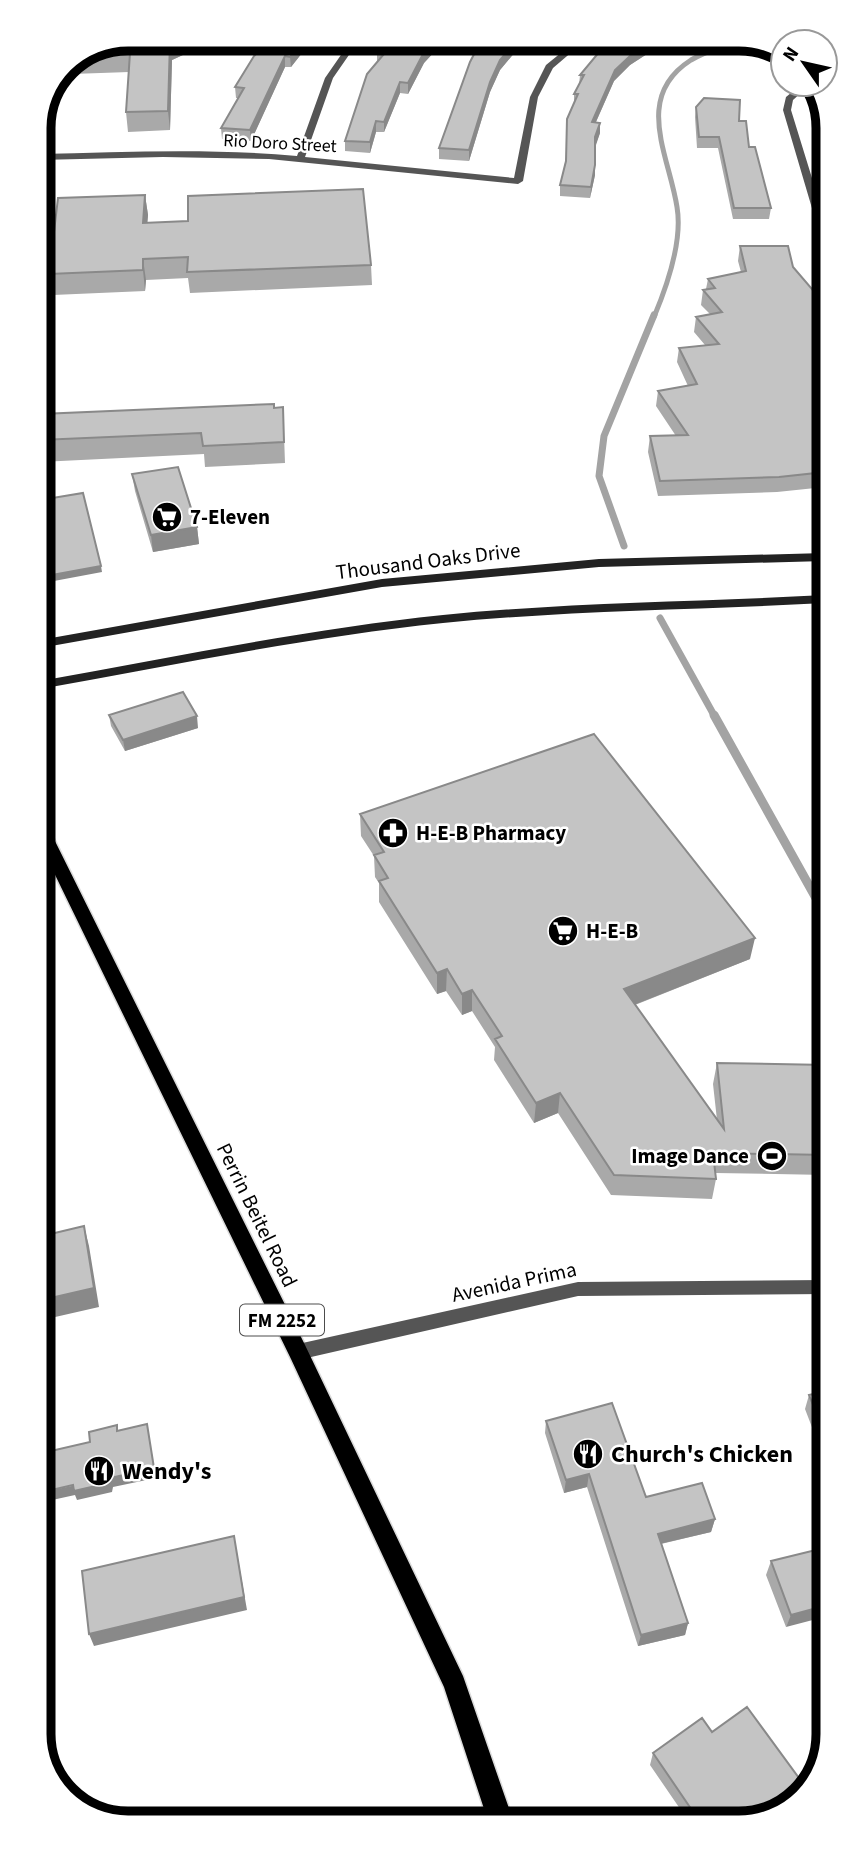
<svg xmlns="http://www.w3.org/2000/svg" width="867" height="1862" font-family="'Source Sans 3',sans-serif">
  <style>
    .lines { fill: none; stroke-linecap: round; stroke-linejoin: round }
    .stream-far2 { stroke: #a3a3a3; stroke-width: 5 }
    .stream-far1 { stroke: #a3a3a3; stroke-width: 7 }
    .stream { stroke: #a3a3a3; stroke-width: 9 }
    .primary-casing { stroke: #dbdbdb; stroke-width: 3 }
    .minor { fill: #555; fill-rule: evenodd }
    .secondary { fill: #222; fill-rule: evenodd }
    .primary { fill: #000; fill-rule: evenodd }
    .wall { fill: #a9a9a9 }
    .shaded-wall { fill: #898989 }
    .building { fill: #c4c4c4; stroke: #898989; stroke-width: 2 }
    .labels { text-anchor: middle; stroke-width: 5; stroke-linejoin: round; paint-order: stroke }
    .far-street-label { font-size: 18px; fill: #000; stroke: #fff }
    .shield { fill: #fff; stroke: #4c4c4c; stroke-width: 2 }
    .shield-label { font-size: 19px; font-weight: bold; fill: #000 }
    .poi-label { font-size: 21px; font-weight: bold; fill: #000; stroke: #fff; text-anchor: start }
    .street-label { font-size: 21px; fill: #000; stroke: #fff }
    .near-poi-label { font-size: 24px; font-weight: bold; fill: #000; stroke: #fff; text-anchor: start }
    .rim { fill: none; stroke: #000; stroke-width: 9 }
  </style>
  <rect width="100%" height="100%" fill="#fff"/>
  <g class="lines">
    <path class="stream-far2" d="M654,317C667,286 683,242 677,207C669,155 633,97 691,60C706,51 725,46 741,39"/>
    <path class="stream-far1" d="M624,546L599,476L604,436L654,315
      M660,618L715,717"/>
    <path class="stream" d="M714,715L826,916"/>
    <g class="primary-casing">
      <path id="primary" d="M41,823L49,829L305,1345L463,1676L513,1820L488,1821L444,1687L291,1359L41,846Z"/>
    </g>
    <path class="minor" d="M352,39H360L333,78L305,157L514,178L530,97L546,65L578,39H587L553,68L538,97L523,181L518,184L269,159L163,157L39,160V154C125,152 211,148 297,156L325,78Z
      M802,84H811L793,100L791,110L824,217V235L819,232L783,110L786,97Z
      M827,1280V1294L578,1296L298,1360L292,1357L290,1352L292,1347L298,1344L578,1282Z"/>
    <path class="secondary" d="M825,553V561L599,567L382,587L40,648V640L382,579L599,559Z
      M825,595V603C698,610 570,610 443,623C308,637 174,665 40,689V681C174,657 308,629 443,615C570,602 698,602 825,595Z"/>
    <use href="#primary" class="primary"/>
  </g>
  <path class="wall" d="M127,38L209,39V43L172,60L170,130L128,132L126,112L129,72L72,74L70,62Z
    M271,39H313L291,67H285L251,141L222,139L221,128L238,98H236L235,87Z
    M389,39H446L424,63L408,94L400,93L384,132H376L370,153L345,151V141L377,61V53Z
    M482,39H526L500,70L490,92L469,161L439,159V148Z
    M617,39H675L651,55L647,54L630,65L614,81L596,122L600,133L595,146V175L590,198L560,196V185L565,163L574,105V94L579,85L580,75Z
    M696,107L739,121L771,208L769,219H733L718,148H697L695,117Z
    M145,195L148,215L147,222L371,265L372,285L190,293L188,278L146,280L145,291L53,295L49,274Z
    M740,246L793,267L824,303L825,487L777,492L658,496L648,452L650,436H676L656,406L658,391L688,386L677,362L679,348L705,345L694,332L696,317L710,314L701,305L703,290L706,289L708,279L741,272L738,261Z
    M283,407L285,463L205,467L204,454L40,462V419Z
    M132,474L197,527L199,544L153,552L135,491Z
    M109,715L198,728L125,751L111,726Z
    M360,814L750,959L635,1005L717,1120L713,1084L717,1063L827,1065V1175L716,1173V1179L712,1199L611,1195L558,1113L534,1123L494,1060L495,1047L472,1011L462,1015L446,991L437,994L379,902V883L375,877L374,856L361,836Z
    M827,1391L828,1469L805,1409L809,1395Z
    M546,1421L646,1497L715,1519L711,1532L661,1544L688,1623L685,1635L638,1646L587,1487L564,1493L545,1433Z
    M828,1547L786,1627L766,1575L771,1561Z
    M712,1732L769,1819H687L650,1765L653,1753Z"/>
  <path class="shaded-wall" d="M175,39H209V43L172,60L170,130L168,111L170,41Z
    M304,39H313L291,67L290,57Z
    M437,39H446L424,63L408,94V83L424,52Z
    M518,39H526L500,70L490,92L469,161V150L490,82L500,60Z
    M661,39H675L651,55L652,45Z
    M648,43L647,54L630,65L614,81L591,133L592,122L615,70L631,55Z
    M285,56V67L251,141L250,130Z
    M400,82V93L384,132V122Z
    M376,121V132L370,153V142Z
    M600,123V133L595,148V137Z
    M595,165V175L590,198L591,187Z
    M145,195L148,215L146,243L143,223Z
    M143,259L146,280L145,291L143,270Z
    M197,527L199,544L153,552L151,535Z
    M101,566L102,572L54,581L52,575Z
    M197,716L198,728L125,751L123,740Z
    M755,938L750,959L621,1010L624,989Z
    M447,969L446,991L437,994V973Z
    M472,990V1011L462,1015V994Z
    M560,1093L558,1113L534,1123L536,1103Z
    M84,1226L89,1246L99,1307L42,1320V1300Z
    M147,1424L156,1478L113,1487L112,1492L77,1500L75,1495L43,1502V1492L110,1478Z
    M589,1474L587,1487L564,1493L566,1480Z
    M715,1519L711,1532L655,1545L658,1534Z
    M234,1536L247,1610L94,1646L89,1634Z
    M828,1605V1616L786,1627L791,1615Z
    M688,1623L685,1635L638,1646L641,1635Z"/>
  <path class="building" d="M127,38L175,39L170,41L168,111L126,112L130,53L88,55Z
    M271,39H304L290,57L285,56L250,130L221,128L244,88L235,87L254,56Z
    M389,39H437L424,52L408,83L400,82L384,122L376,121L370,142L345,141L367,74L384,54L377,53Z
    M482,39H518L500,60L490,82L469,150L439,148L470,62Z
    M617,39H661L652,45L648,43L631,55L615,70L592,122L600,123L595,137V165L591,187L560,185L566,161L567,119L578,94H574L584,75H580L600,51Z
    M704,98L740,100L739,121H746L749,147H755L771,208H734L719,137H699L696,107Z
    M363,189L371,265L187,272L188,257L143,259V270L49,274L58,198L145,195L143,223L188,221V196Z
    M740,246H788L793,267L824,303V313H822L824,316L825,472L779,477L660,481L650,436L688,435L658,391L697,384L679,348L719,344L696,317L722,312L703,290L715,288L708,279L746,271Z
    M274,404V408L283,407L284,442L203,446L201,433L40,440V419H41V414Z
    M178,467L197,527L151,535L132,474Z
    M83,493L101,566L52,575L40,518V500Z
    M183,692L197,716L123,740L109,715Z
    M594,734L755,938L624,989L724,1129L717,1063L827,1065V1155L713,1153L716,1179L614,1175L560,1093L536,1103L495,1039L502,1036L472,990L462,994L447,969L437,973L379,881L388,878L374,855L384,852L360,814Z
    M84,1226L94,1288L42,1300V1236Z
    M827,1391L828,1442L809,1395Z
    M612,1403L646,1497L702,1483L715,1519L658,1534L688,1623L641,1635L589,1474L566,1480L546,1421Z
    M147,1424L154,1468L110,1478L109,1483L74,1491L73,1485L43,1492L42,1453L90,1442L89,1432L117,1425V1431Z
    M234,1536L244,1597L89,1634L82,1571Z
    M828,1547V1605L791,1615L771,1561Z
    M747,1707L807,1789L769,1819H698L653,1753L702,1718L712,1732Z"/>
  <defs>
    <g id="supermarket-disc" transform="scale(1.575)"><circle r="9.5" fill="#000" stroke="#fff"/><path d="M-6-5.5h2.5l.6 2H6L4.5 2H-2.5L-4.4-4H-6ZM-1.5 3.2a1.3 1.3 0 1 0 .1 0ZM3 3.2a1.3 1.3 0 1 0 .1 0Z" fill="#fff"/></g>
    <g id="pharmacy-disc" transform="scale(1.575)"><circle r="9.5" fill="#000" stroke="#fff"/><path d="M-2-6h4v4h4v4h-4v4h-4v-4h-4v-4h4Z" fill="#fff"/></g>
    <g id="stadium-disc" transform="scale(1.575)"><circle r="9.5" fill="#000" stroke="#fff"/><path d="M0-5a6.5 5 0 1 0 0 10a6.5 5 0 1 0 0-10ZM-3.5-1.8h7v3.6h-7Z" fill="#fff"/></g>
    <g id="restaurant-disc" transform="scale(1.575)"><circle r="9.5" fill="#000" stroke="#fff"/><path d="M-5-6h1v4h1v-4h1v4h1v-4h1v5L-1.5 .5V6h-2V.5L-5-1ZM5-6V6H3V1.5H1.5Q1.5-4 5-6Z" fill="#fff"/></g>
  </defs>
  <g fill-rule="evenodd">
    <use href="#supermarket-disc" x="167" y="517"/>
    <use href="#pharmacy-disc" x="393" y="833"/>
    <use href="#supermarket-disc" x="563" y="931"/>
    <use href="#stadium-disc" x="772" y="1156"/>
    <use href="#restaurant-disc" x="588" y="1454"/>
    <use href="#restaurant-disc" x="99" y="1471"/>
  </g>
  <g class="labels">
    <g class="far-street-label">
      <text transform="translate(280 143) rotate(3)" y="6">Rio Doro Street</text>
    </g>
    <rect class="shield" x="240" y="1304.5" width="84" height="31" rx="5"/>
    <g class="shield-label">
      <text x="282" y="1327">FM 2252</text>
    </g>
    <g class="poi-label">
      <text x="190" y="524">7-Eleven</text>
      <text x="416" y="840">H-E-B Pharmacy</text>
      <text x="586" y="938">H-E-B</text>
      <text x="749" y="1163" text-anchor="end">Image Dance</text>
    </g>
    <g class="street-label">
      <text transform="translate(428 561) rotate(-7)" y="7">Thousand Oaks Drive</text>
      <text transform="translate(257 1215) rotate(64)" y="7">Perrin Beitel Road</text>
      <text transform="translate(514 1282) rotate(-12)" y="7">Avenida Prima</text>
    </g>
    <g class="near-poi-label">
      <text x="611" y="1462">Church's Chicken</text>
      <text x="122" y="1479">Wendy's</text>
    </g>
  </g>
  <path d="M0 0H867V1862H0ZM128 51H739A77 77 0 0 1 816 128V1734A77 77 0 0 1 739 1811H128A77 77 0 0 1 51 1734V128A77 77 0 0 1 128 51Z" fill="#fff" fill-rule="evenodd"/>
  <path class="rim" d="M128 51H739A77 77 0 0 1 816 128V1734A77 77 0 0 1 739 1811H128A77 77 0 0 1 51 1734V128A77 77 0 0 1 128 51Z"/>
  <g transform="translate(804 63) rotate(304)"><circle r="33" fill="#ffffff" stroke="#999999" stroke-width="2"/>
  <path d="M0-5L12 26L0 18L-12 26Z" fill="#000000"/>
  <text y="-10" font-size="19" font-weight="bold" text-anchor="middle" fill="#000000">N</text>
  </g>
</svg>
